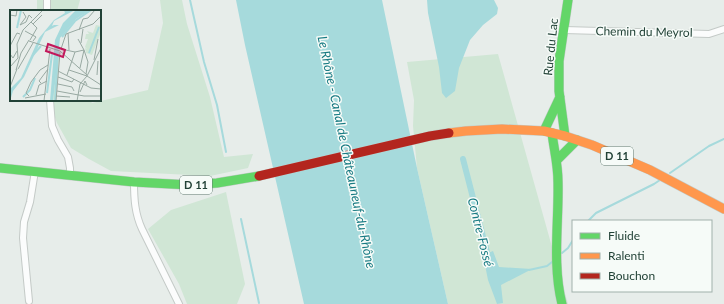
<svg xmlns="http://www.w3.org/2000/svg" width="724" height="304" font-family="Lato,sans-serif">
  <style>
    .green { fill: #d0e6d5 }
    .water { fill: #a6dadc }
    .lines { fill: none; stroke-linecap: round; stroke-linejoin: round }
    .stream { stroke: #a6dadc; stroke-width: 2 }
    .canal { stroke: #a6dadc; stroke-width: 6 }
    .street-casing { stroke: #c4cac7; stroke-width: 8 }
    .fast-casing { stroke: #c2cac7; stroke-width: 10 }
    .slow-casing { stroke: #c2cac7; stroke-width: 10 }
    .jam-casing { stroke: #c2cac7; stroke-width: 10 }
    .street { stroke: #fbfcfc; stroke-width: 6 }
    .fast { stroke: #63d668; stroke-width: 9 }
    .slow { stroke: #ff974d; stroke-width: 9 }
    .jam { stroke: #b3261e; stroke-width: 9 }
    .labels { text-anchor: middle; stroke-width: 3; stroke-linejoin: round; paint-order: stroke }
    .shield { fill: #f6fbf8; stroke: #627a71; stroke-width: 1 }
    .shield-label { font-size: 11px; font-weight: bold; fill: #224237 }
    .street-label { font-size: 12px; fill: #224237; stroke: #f6fbf8 }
    .water-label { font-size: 13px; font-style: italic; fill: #187b83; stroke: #f6fbf8 }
    .inset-river { fill: none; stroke: #a6dadc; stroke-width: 2 }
    .inset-road { fill: none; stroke: #98a9a2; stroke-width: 1 }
    .view { fill: #c2185b; fill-opacity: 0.15; stroke: #c2185b; stroke-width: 2 }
    .inset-edge { fill: none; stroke: #224237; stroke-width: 2 }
  </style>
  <rect width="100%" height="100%" fill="#e7edea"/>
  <path class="green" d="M37,0H80L77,11H37Z
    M160,0H182L187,24L210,97L224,157L253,154L248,168L210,176L111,171L89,159L71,148L57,123L49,100H90L92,103L148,90L163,23Z
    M498,54L568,304H448L417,168L413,126L414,100L407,62Z
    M226,192L245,284L237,304H187L179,284L148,229L171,210Z"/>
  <path class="water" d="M236,0H382L417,168L448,304H304L245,45Z
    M427,0H494L498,8L497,14L483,25L470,40L459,68L455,91L446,98L442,93L439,67L428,13Z
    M493,251L499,267L532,269L501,285L503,303L497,304L488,280L483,255Z"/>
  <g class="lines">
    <path class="stream" d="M190,0L204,62L217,105L226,152
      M670,173L709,146L724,139
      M241,219L259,303
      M588,221L596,213L654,184L660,180
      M562,253L568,248L573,240
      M529,270L547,266L552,262"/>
    <path class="canal" d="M463,159L489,260"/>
    <g class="street-casing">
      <path id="street" d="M47,0V11
        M564,30L709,34L724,29
        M50,100L52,126L58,140L68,157L70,168V175
        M134,182C134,199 135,214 142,229L179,304
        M29,301L23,238L24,222L30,202L35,171"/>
    </g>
    <g class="fast-casing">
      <path id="fast" d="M544,131L560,97
        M552,133C554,150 558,164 558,182C559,222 552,264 562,304
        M565,136L559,91V61L568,0
        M557,160L577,140
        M0,168L134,182L190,185L217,183L259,176"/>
    </g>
    <g class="slow-casing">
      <path id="slow" d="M449,133L466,131L502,129L544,131L565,136L592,145L650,170L724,209"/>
    </g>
    <g class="jam-casing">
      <path id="jam" d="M259,176L430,136L449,133"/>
    </g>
    <use href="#street" class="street"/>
    <use href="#fast" class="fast"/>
    <use href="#slow" class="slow"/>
    <use href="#jam" class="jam"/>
  </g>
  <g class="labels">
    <g class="shield">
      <rect x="601" y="147" width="32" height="18" rx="3"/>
      <rect x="180" y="176" width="32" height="18" rx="3"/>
    </g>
    <g class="shield-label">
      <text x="617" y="160">D 11</text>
      <text x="196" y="189">D 11</text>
    </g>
    <g class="street-label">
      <text transform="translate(644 32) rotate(1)" y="4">Chemin du Meyrol</text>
      <text transform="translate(551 47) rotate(-84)" y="4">Rue du Lac</text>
    </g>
    <g class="water-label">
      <text transform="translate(347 152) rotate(78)" y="5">Le Rhône - Canal de Châteauneuf-du-Rhône</text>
      <text transform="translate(481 232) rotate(76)" y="5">Contre-Fossé</text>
    </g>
  </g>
  <g transform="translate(10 10)">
    <rect width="91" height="91" fill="#e7edea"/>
    <path d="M86,15L91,16V22L82,45L76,43L75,38L77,39L75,37L78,29H75L76,24H79L77,21L83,23ZM50,39L45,89L43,91L47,41Z" fill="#d0e6d5"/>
    <path d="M54,0H65L44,11L42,16L44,15H49L53,10L49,15L35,22L14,67L3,81L0,91V79L11,68L29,28L44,10L55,3ZM66,0H80L66,9L50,28L43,91H40L45,30L53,13Z" fill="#a6dadc"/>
    <path class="inset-river" d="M7,18L11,0M52,27L65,11L81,0M79,43L89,17M79,43L89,17M23,45L31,36M37,83L42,44M13,87L20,80L25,68M45,91L48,41"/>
    <path class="inset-road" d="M13,2L16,7L10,15L16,12L19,5L22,8M0,5L6,6L7,0M23,14L32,5M13,20L33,0M69,20L73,9L78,8L85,0M15,21L26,27L23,31M58,23L59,40M56,24L83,14L91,6M68,29L74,40M20,30L27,18L21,12M19,31L50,41L77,65M71,33L73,19M0,36L7,23L10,24M51,39L65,42L74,40M51,39L56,24M74,40L78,52L76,64M0,44L3,48L7,41M84,50L88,29M0,57L8,48L7,34L13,20M70,58L74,40M8,59L23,33M6,60L11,43L19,30M59,60L77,66M48,61L81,78L91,79M57,65L65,42M87,65L88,51M77,66L91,75M77,66L91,38M48,67L62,72L64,69M31,73L29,71L38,59M48,74L62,77L64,81M0,77L7,59M47,81L74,86M70,82L75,71L77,75M26,85L29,75L37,71M19,86L16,83L21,72L30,60L38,55M46,86L60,87M74,86H91M15,88L36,84M34,91L40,39M46,91L50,42M67,91L70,74L77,66"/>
    <path class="view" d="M38,34L55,40L53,47L36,41Z"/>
    <rect width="91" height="91" class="inset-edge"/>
  </g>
  <rect x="572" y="220" width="140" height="72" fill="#f6fbf8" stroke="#a1b1ab"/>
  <rect x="580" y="233" width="20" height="6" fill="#63d668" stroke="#a1b1ab"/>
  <text x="608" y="240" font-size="12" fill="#224237">Fluide</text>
  <rect x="580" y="253" width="20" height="6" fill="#ff974d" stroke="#a1b1ab"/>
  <text x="608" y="260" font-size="12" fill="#224237">Ralenti</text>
  <rect x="580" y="273" width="20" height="6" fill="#b3261e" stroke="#a1b1ab"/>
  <text x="608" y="280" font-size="12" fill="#224237">Bouchon</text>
</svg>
